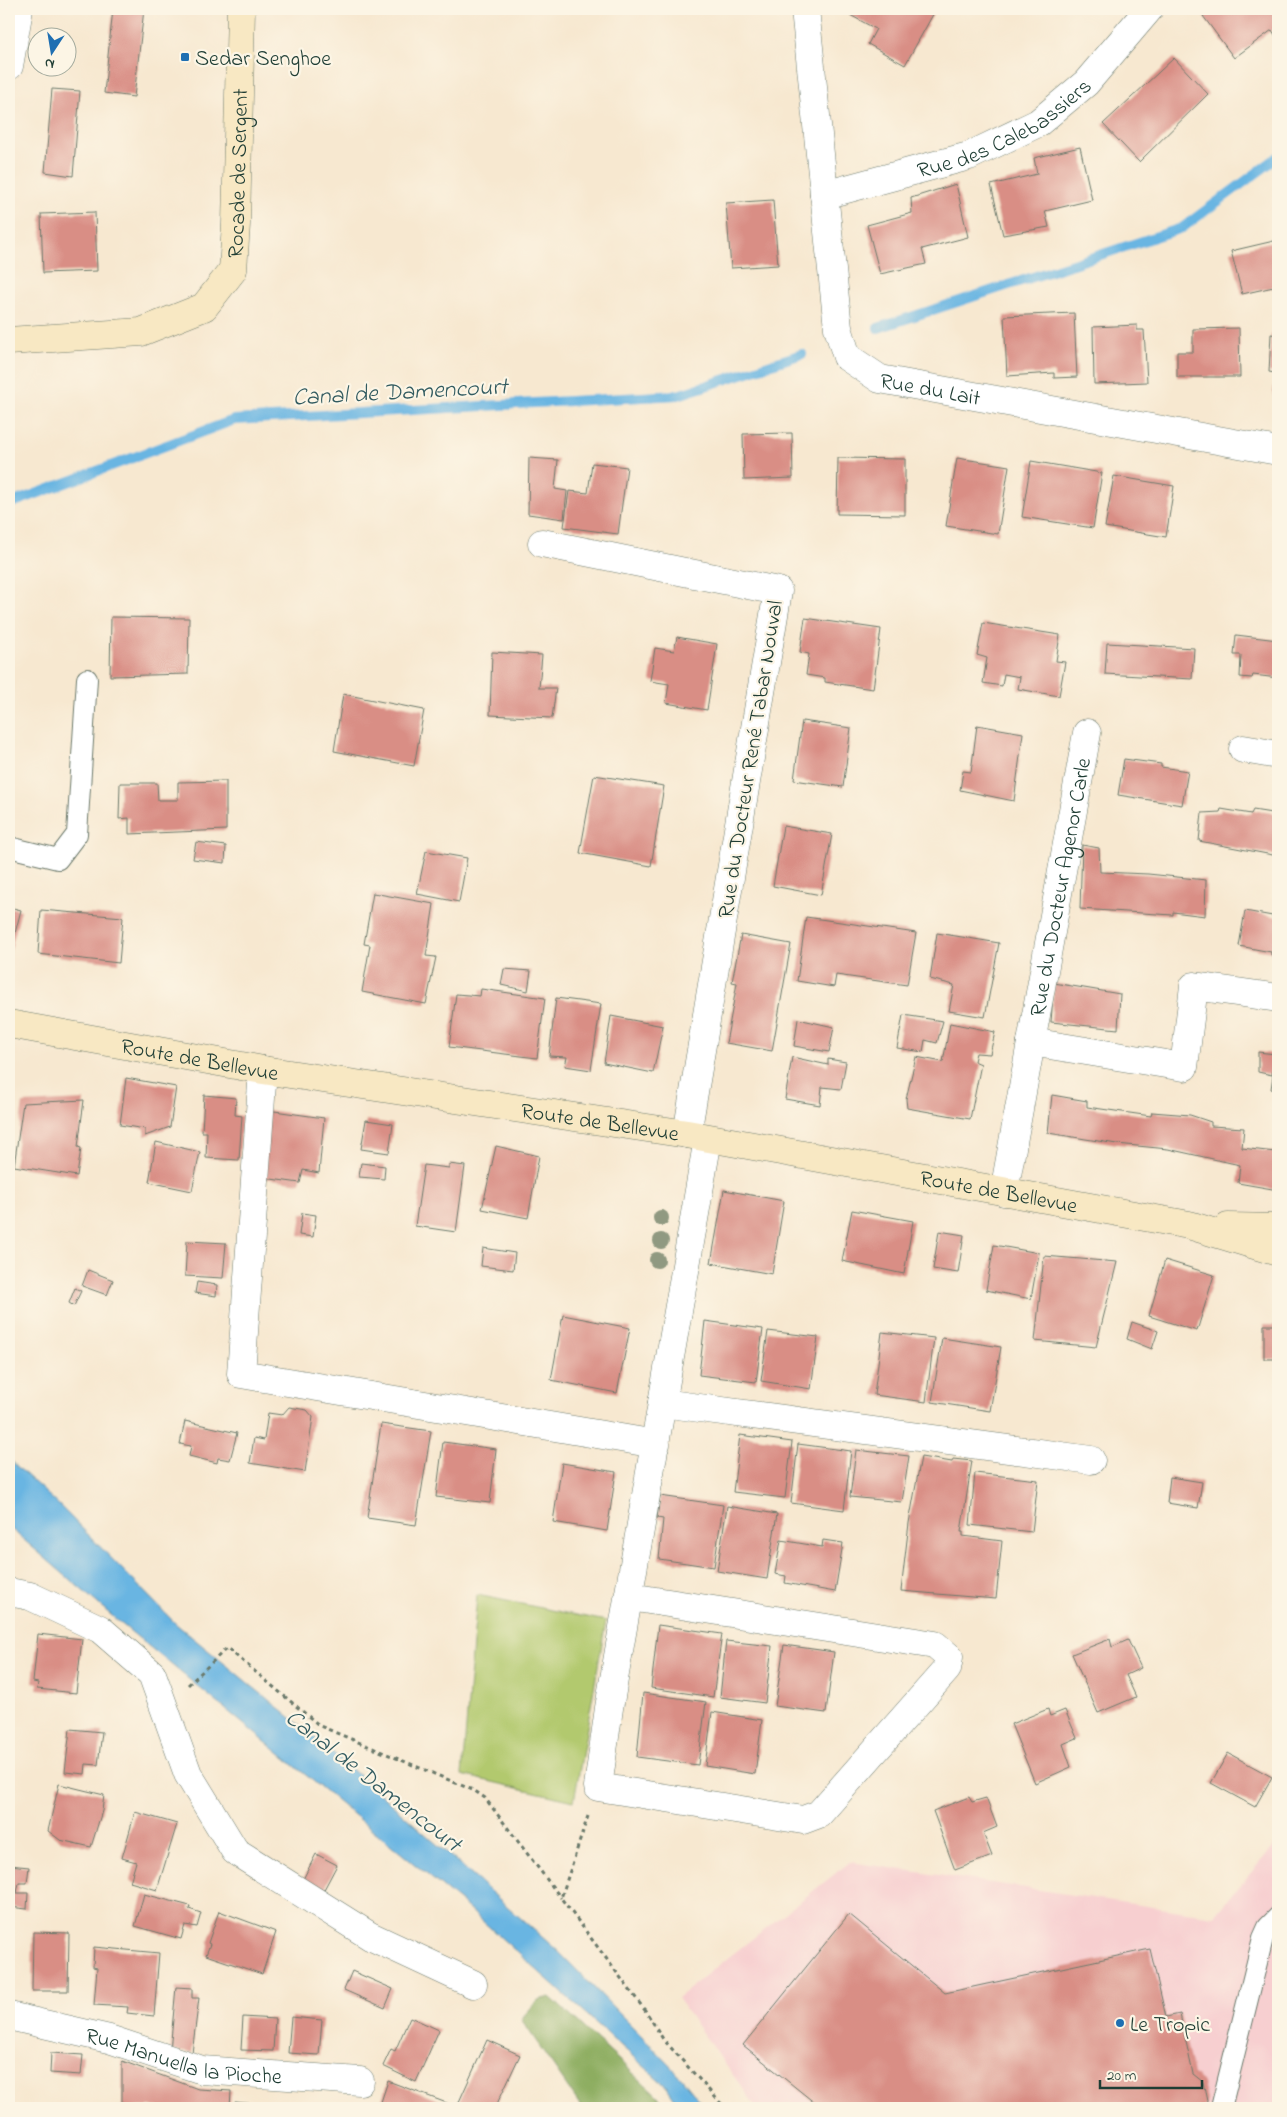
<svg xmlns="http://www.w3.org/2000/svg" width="1287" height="2117" font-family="'Indie Flower',sans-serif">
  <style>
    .built { fill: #f7cfd0 }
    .green { fill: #b2c96e; stroke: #688351 }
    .forest { fill: #8dad61; stroke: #56754a }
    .water { fill: #69b5e2; stroke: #44798b }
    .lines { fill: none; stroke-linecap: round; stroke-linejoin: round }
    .stream { stroke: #69b5e2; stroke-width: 10 }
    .building { fill: #d98e85 }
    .service-casing { stroke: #6b796b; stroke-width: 22 }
    .minor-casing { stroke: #6b796b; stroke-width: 29 }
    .secondary-casing { stroke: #6b796b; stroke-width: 29 }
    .path { stroke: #6b796b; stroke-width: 3; stroke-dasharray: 4 4; stroke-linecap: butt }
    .service { stroke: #fff; stroke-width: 20 }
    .minor { stroke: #fff; stroke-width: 28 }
    .secondary { stroke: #f8e8c3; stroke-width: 28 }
    .tree { fill: #909981 }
    .poi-dot { fill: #1f6fb2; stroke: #fcf5e5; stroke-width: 2 }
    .labels { text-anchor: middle; stroke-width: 4.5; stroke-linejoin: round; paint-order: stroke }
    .poi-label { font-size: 22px; fill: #1f3d34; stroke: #fcf5e5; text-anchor: start }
    .street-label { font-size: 22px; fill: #1f3d34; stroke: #fcf5e5 }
    .water-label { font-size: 24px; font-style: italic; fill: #325b60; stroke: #fcf5e5 }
  </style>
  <rect width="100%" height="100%" fill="#fcf5e5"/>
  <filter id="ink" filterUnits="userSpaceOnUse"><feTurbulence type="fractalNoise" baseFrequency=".02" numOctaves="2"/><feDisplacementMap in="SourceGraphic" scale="10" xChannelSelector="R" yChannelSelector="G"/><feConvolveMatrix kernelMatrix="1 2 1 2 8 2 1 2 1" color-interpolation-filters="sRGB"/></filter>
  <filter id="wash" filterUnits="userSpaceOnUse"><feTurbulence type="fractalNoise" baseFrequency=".0096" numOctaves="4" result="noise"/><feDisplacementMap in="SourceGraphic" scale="20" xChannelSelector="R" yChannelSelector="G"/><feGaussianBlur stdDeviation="1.12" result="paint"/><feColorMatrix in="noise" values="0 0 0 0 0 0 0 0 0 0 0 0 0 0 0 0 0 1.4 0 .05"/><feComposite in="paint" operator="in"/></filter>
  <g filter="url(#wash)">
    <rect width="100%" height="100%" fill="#f7e8d0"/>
    <path class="built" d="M1278,1841V2108H757L677,1998L850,1862L1214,1916Z"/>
    <path class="green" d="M477,1595L606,1621L574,1801L462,1775Z"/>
    <path class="forest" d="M550,1997L658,2096L666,2108H582L521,2019L538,2000Z"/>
    <path class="water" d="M9,1459L60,1506L176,1624L330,1750L559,1952L675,2070L706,2108H681L667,2087L468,1908L118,1621L9,1527Z"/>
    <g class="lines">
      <path class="stream" d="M878,328L1182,228L1278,157
        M9,504L234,420L678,395L802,354"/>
    </g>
    <g id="blocks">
      <path class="building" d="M113,9H144L134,97L104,93Z
        M854,9H936L905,65L868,44L876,29L850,15Z
        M1213,9H1278V40L1272,30L1234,58L1203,16Z
        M1174,58L1208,94L1139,162L1103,124Z
        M52,89L80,91L73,176L45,172Z
        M1080,147L1092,200L1045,211L1049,227L1003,235L991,185L1037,174L1034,158Z
        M956,184L968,237L922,249L926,264L880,274L867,225L912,213L911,198Z
        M773,200L778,265L731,268L726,203Z
        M95,212L97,271L43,273L41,214Z
        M1278,240V286L1242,294L1231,251Z
        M1074,313L1077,377L1054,378V373L1007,376L1004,316Z
        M1137,325V330H1144L1147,382L1094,384L1093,327Z
        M1239,328L1240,377H1177V352H1193V329Z
        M1271,334L1278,335V396H1273L1275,373L1269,372Z
        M792,433L793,478L744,480L743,434Z
        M529,458L558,460L555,489L567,491L564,519L528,514Z
        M838,458L905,459V515L837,514Z
        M957,458L1009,466L998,534L946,526Z
        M1031,461L1102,473L1093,528L1022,517Z
        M592,463L627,467L618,534L564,527L569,491L588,493Z
        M1114,476L1174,486L1166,537L1105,527Z
        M111,617L189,618L188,674L110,676Z
        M805,618L881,629L873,689L825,682V678L806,675L809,654L800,652Z
        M983,623L1060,635L1056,661L1065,662L1059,696L1018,689L1020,677L1004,674L1002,686L983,683L987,658L977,655Z
        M1236,635L1278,640V678L1253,675L1252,678L1240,677L1241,655H1234Z
        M677,637L717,644L707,710L666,703L669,684L650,681L655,648L674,651Z
        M1107,643L1194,648L1192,679L1105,674Z
        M492,652L542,655L539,688H556L552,718L490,715Z
        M343,694L424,710L414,766L334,751Z
        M802,721L851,728L843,787L794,780Z
        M977,725L1023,733L1014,801L960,790L963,771L971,772Z
        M1124,759L1161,764V767L1188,771L1182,805L1118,795Z
        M594,775L664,786L651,866L580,853Z
        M226,781V830L129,834V818L119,819L120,783H157L158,800H178V782Z
        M1221,809L1251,814L1253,810L1278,814V856L1199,841L1202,813L1220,812Z
        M783,826L832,834L821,895L773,886Z
        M196,842L226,846L225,863L193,859Z
        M1082,845L1099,848L1100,872L1148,874L1206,880L1205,916L1173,912V915L1080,909Z
        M426,851L467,858L459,902L417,894Z
        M373,893L434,904L426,956L436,957L426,1004L362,992L370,945L364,944Z
        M9,907L21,910L9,957Z
        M41,910L123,917L119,963L38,954Z
        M1245,911L1278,917V956L1271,955V952L1239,946Z
        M806,917L916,933L907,985L836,975L834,987L797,981Z
        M937,933L999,943L985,1017L949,1011L954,985L930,979Z
        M741,935L791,944L772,1051L726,1043L737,983L732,982Z
        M504,969L531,971L528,991L501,985Z
        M1054,983L1120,994L1118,1029L1051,1022Z
        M481,989L545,998L537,1058L449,1047L456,994L480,996Z
        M556,998L601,1004L591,1070L565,1066L567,1057L549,1056Z
        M903,1015L943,1021L937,1043L925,1040L923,1052L897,1048Z
        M611,1016L663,1026L653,1073L604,1063Z
        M798,1019L834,1027L829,1052L794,1046Z
        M950,1023L995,1032L990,1054L976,1053L974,1061L981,1064L970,1119L907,1108L906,1099L916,1057L943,1062Z
        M1258,1052L1275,1054L1272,1075L1258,1072Z
        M1276,1055H1278V1091L1271,1089Z
        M792,1057L828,1065V1059L846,1062L841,1089L822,1087L820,1105L785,1099Z
        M126,1078L176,1087L170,1127L145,1136V1129L120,1125Z
        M204,1095L236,1098L235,1115L242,1116L239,1160L206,1158L207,1132H202Z
        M1052,1095L1087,1101V1107L1151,1116L1152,1112L1190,1115L1211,1122V1126L1244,1128L1242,1148L1275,1152L1278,1144V1190L1238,1183L1240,1165L1168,1149L1117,1144L1048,1133Z
        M84,1100L78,1147L81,1148L77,1176L14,1166L23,1103Z
        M267,1110L324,1118L319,1173L303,1170L300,1183L256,1177Z
        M366,1120L393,1124L389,1153L361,1149Z
        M156,1142L200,1152L192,1191L149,1182Z
        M496,1146L539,1156L528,1218L482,1209Z
        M361,1163L385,1166L384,1179L359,1177Z
        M449,1164L465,1166L456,1232L415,1226L424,1165L449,1168Z
        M724,1190L784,1201L772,1274L711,1263Z
        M852,1210L913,1221L904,1274L842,1261Z
        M302,1213L316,1215L313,1237L299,1235Z
        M939,1231L964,1235L958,1273L933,1269Z
        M187,1241L226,1243L223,1278L185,1276Z
        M994,1245L1039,1253L1031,1299L986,1290Z
        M483,1248L515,1253L513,1270L481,1266Z
        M1044,1256L1117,1262L1096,1347L1035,1341Z
        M1165,1260L1214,1275L1197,1331L1149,1316Z
        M88,1270L113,1280L107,1295L82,1286Z
        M197,1282L217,1285L216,1296L195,1293Z
        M75,1288L81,1291L74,1306L69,1303Z
        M563,1315L630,1328L617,1393L551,1380Z
        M705,1321L763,1329L756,1382L699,1375Z
        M1132,1322L1158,1331L1152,1349L1127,1339Z
        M1264,1325H1278V1359H1264Z
        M768,1331L818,1337L811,1389L761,1381Z
        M882,1332L934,1338L926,1402L874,1395Z
        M942,1338L1001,1347L990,1411L932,1402Z
        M289,1407L307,1410L313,1417L305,1472L250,1463L254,1438L264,1440L268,1413L282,1415Z
        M185,1421L237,1433L230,1460L218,1458L217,1463L189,1456L191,1446L180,1444Z
        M381,1424L431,1431L416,1525L367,1518Z
        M740,1435L792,1442L785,1498L733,1492Z
        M443,1442L496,1449L490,1503L436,1497Z
        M798,1444L851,1451L844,1510L791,1503Z
        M856,1450L909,1456L902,1502L850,1497Z
        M921,1457L952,1462L953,1459L972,1461L961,1532H963V1536L1002,1541L996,1599L901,1591L909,1523Z
        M562,1463L616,1472L607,1531L553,1522Z
        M975,1473L1038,1480L1032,1532L970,1525Z
        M1170,1477L1202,1482L1198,1508L1167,1503Z
        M660,1496L723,1505L714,1567L659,1559L663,1519L657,1518Z
        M727,1506L777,1514L767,1579L717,1571Z
        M781,1540L822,1547L823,1540L843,1543L835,1592L785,1583L786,1576L775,1574Z
        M658,1625L722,1634L713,1697L651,1688Z
        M38,1634L82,1639L76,1693L37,1689L38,1683L33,1682Z
        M1110,1639L1112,1647L1128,1640L1141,1668L1126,1675L1136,1697L1098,1713L1072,1654Z
        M726,1641L772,1646L765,1703L720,1697Z
        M784,1645L834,1652L826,1713L775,1706Z
        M643,1693L706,1702L698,1765L637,1757Z
        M1048,1709L1050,1716L1065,1710L1077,1738L1063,1744L1071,1767L1035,1783L1011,1724Z
        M712,1712L762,1720L755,1774L705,1766Z
        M70,1729L102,1732L98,1765L86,1764L85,1774L65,1772Z
        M1228,1753L1272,1777L1255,1807L1211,1783Z
        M59,1784L104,1795L102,1811L91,1847L60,1840L48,1831Z
        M969,1797L972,1802L986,1798L997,1827L983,1833L992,1856L955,1870L933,1811Z
        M135,1812L177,1824L157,1890L130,1882L136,1862L122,1858Z
        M316,1854L337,1865L320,1897L300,1885Z
        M9,1865L29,1867L27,1883H19L17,1893H28L27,1909L9,1907Z
        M144,1894L190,1906L189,1909L201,1913L197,1927L185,1925L181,1939L135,1926Z
        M219,1911L276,1932L262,1974L206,1955L210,1944L208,1943Z
        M849,1914L945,1993L1150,1949L1166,2017L1180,2014L1193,2074L1203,2082L1207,2100L1205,2108H821L743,2045Z
        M33,1932L69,1933L68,1991H32Z
        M94,1947L159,1953L154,2016L127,2013L128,2007L94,2005L97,1968L93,1967Z
        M352,1971L393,1989L385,2008L344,1990Z
        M176,1987L192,1988V1998H199L192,2053L170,2051Z
        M243,2017L275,2019L273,2051L241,2050Z
        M291,2017L322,2020L319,2055L288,2053Z
        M410,2017L439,2030L416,2082L383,2066L391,2049L395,2051Z
        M487,2040L520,2055L495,2108H469L458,2104Z
        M51,2053L83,2055L81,2075L50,2073Z
        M122,2061L198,2089L231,2091L230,2108L122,2107Z
        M388,2081L452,2105L451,2108H379Z
        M235,2102L288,2107V2108H234Z"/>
    </g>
  </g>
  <g filter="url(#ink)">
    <use href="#blocks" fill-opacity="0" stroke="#6b796b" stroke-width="1"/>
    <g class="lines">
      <g class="service-casing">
        <path id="service" d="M9,847L58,859L77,834L87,679
          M1221,2108L1263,1938L1268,1927L1278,1917"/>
      </g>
      <g class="minor-casing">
        <g id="minor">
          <path id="s1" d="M805,9L838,328L847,357L880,379L1278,451"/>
          <path d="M9,66L19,9"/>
          <path id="s2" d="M824,195L969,156L1038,123L1086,83L1149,9"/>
          <path d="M542,543L778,591L687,1134"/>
          <path d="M1243,749L1278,755"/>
          <path d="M1031,1042L1184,1067L1194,986L1278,998"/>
          <path d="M263,1070L241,1374L656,1444"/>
          <path id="s3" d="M1004,1192L1087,733"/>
          <path d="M662,1403L1091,1460"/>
          <path d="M9,1592L30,1596L100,1629L152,1674L188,1774L235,1851L370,1936L473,1984"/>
          <path d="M630,1597L935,1645L949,1657L947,1669L819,1814L803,1820L598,1787L609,1708L708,1139"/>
          <path id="s4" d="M9,2016L109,2039L202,2070L360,2081"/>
        </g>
      </g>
      <g class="secondary-casing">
        <g id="secondary">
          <path id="s5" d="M9,341L141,332L204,307L233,270L236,224L241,9"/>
          <path id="s6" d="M9,1024L263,1070L687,1134L1189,1225L1278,1252"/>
          <path d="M1228,1227L1278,1228"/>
        </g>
      </g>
      <path class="path" d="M188,1685L227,1648L320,1726L475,1791L485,1798L561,1898
        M588,1816L561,1898L647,2013L663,2039L725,2108"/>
      <use href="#service" class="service"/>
      <use href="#minor" class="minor"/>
      <use href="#secondary" class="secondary"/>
    </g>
    <g class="tree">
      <circle cx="661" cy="1218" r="8"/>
      <circle cx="661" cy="1241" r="8"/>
      <circle cx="657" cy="1260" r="8"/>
    </g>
  </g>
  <g class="poi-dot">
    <rect x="180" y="52" width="10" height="10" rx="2.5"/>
    <circle cx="1120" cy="2023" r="5"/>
  </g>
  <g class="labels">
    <g class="poi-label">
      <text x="195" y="65">Sedar Senghoe</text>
      <text x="1130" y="2031">Le Tropic</text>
    </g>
    <g class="street-label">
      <text dy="8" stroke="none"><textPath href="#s2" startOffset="194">Rue des Calebassiers</textPath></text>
      <text dy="8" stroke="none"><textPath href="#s5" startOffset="344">Rocade de Sergent</textPath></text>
      <text dy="8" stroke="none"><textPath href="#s1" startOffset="442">Rue du Lait</textPath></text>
      <text transform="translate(749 759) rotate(-81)" y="8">Rue du Docteur René Tabar Nouval</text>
      <text dy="8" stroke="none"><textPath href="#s3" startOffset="310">Rue du Docteur Agenor Carle</textPath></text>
      <text dy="8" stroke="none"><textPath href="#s6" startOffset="194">Route de Bellevue</textPath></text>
      <text dy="8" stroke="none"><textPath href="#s6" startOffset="599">Route de Bellevue</textPath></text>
      <text dy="8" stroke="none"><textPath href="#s6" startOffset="1004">Route de Bellevue</textPath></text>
      <text dy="8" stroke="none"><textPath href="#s4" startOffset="180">Rue Manuella la Pioche</textPath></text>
    </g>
    <g class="water-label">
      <text transform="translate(400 391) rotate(-3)" y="8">Canal de Damencourt</text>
      <text transform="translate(374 1780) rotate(38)" y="8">Canal de Damencourt</text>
    </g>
  </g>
  <rect width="1287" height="2117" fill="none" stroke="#fcf5e5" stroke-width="30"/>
  <g transform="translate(52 52) rotate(192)"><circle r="24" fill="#fcf5e5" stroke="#a4ab9e"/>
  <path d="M0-4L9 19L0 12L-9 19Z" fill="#1f6fb2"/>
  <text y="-8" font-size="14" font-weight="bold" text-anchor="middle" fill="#1f3d34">N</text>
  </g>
  <path d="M1100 2080v8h102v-8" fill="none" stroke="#1f3d34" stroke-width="2.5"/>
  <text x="1107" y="2080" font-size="15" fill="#1f3d34" stroke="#fcf5e5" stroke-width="4" paint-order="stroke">20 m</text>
</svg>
